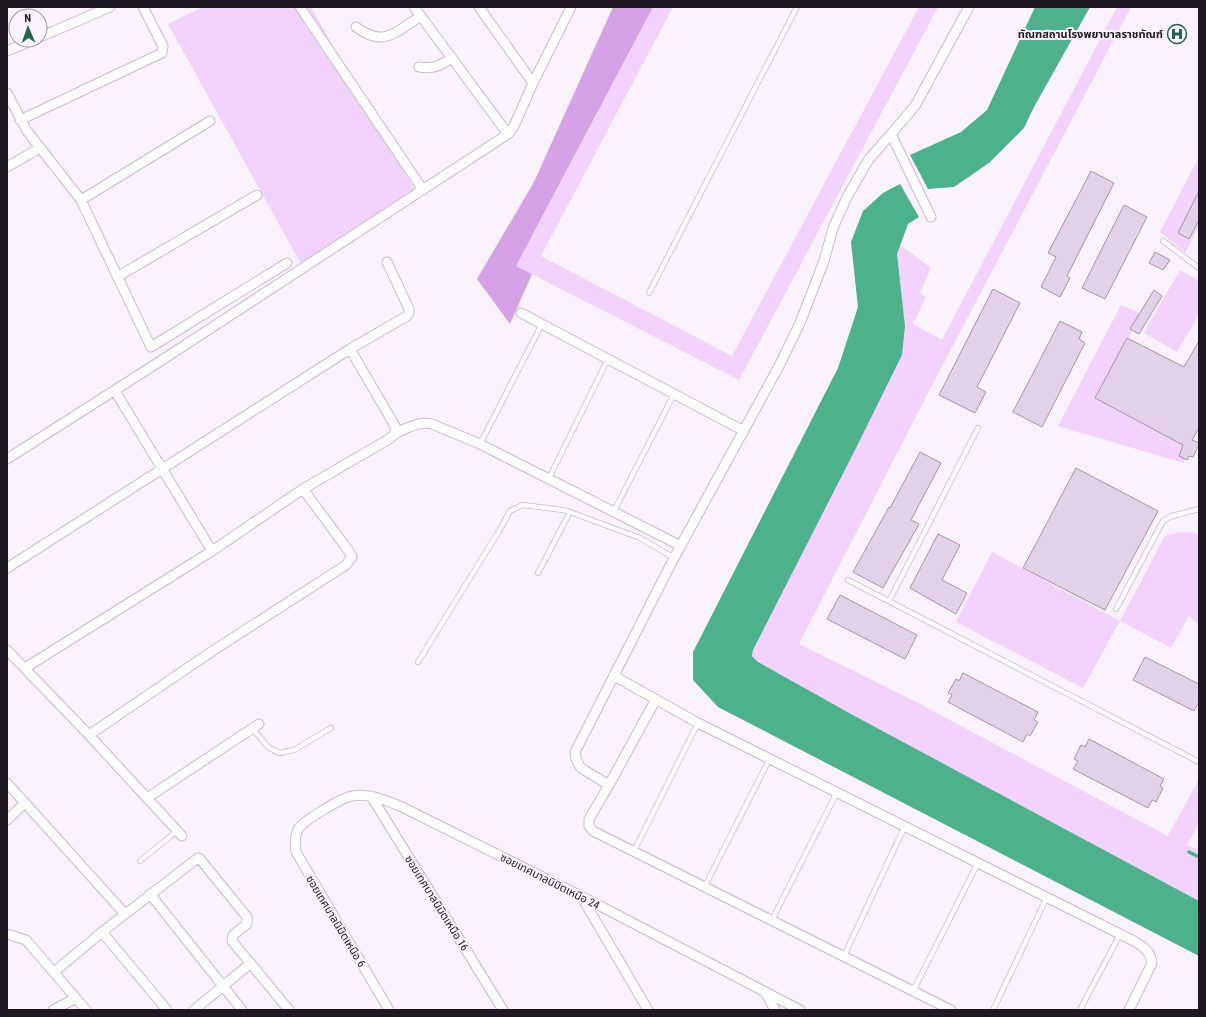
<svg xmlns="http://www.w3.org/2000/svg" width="1206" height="1017" font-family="'Roboto Condensed','Noto Sans Thai',sans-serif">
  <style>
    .green { fill: #f3d3fe }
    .forest { fill: #d5a2e7 }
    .water { fill: #4db18c }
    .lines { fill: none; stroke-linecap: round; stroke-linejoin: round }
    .stream { stroke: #4db18c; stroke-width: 3.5 }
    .building { fill: #e3d0e9; stroke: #a695ac }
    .service-casing { stroke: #ccbad3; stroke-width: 6 }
    .minor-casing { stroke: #ccbad3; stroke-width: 11 }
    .service { stroke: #fff; stroke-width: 4.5 }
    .minor { stroke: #fff; stroke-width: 9 }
    .labels { text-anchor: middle; stroke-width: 4; stroke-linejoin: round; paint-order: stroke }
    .poi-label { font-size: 11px; font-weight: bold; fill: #1e1821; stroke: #faf2fc; text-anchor: end }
    .street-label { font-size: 11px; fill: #1e1821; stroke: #faf2fc }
  </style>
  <rect width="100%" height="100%" fill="#faf2fc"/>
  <path class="green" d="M203,7H311L414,189L301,264L168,24Z
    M653,7H673L541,256L732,356L919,7H938L739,380L516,266Z
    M1117,7H1131L927,395L799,644L914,701L1168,836L1199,779V823L1187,845L1199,851V901L851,714L758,662L752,656L753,650L905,326L897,254L900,245L931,268L920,293L926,297L913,324L942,340Z
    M1199,157V226L1185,253L1160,232Z
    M1180,270L1199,281V314L1177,352L1144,333Z
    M1121,305L1140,313L1104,399L1107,404L1188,447L1184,463L1058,426Z
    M1186,532L1195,533L1199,536V625L1189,616L1171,648L1120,621L1083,688L956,622L992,552L1120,621L1165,536L1176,533Z"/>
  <path class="forest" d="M613,7H653L516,266L532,274L510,324L477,279L534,182Z"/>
  <path class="water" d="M1035,7H1090L1034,107L1024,128L989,163L954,187L928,189L910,155L961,132L987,110Z
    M900,184L919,217L908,224L897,254L905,326L902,355L855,450L753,650L752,656L758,662L851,714L1199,901V956L718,707L693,680V652L838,368L858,307L851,242L863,211L883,193Z"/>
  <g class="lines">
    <path class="stream" d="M1189,852L1199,857"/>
  </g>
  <path class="building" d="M1091,171L1114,183L1067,276L1070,278L1060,297L1041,287L1056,257L1048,253Z
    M1199,191V220L1189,239L1178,233Z
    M1124,205L1147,217L1105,299L1082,288Z
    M1155,252L1170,260L1163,270L1149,263Z
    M993,289L1020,303L977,387L986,392L975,413L939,395Z
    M1154,290L1162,296L1139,334L1130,329Z
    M1060,321L1082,332L1079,339L1085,343L1042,427L1013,412Z
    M1127,338L1184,367L1199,341V428L1192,440L1199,443V445L1193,457L1189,456L1187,460L1179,456L1183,445L1095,398Z
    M920,452L941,463L911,520L919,524L883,588L853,572L889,507L890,508Z
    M1076,468L1158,511L1105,610L1023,568Z
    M938,534L960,545L942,580L967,593L956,614L910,588Z
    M840,595L917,635L905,659L827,619Z
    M1145,657L1199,684V702L1194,711L1133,680Z
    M963,673L1038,712L1034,720L1038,722L1030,736L1027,734L1023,742L948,702L952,695L948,693L956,679L959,681Z
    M1089,739L1164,779L1160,786L1163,788L1156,802L1152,800L1148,808L1073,769L1078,761L1074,759L1081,745L1085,747Z"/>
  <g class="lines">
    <g class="service-casing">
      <path id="service" d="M1163,241L1199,268
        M649,293L797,7
        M480,444L542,324
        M549,478L608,359
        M614,511L674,394
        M538,573L570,512
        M848,580L1199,762
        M889,601L978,428
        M1116,609L1163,521L1172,516L1199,509
        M418,662L499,531L510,511L523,505L563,510L570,512L640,538L674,558
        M252,728L268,747L279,753L294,750L331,728
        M634,851L698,723
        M140,861L177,831
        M705,886L770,758
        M772,920L837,792
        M844,956L905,826
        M913,991L978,863
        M993,1010L1047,897
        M1080,1010L1120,934"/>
    </g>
    <g class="minor-casing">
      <path id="minor" d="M300,7L423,190
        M414,7L508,134
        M479,7L533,83
        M356,27C384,48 395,32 421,16
        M40,37L110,7
        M7,51L33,40
        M419,67C435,69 439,66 452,58
        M7,93L27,131L81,200L151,347L287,263
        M20,120L162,53L163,46L143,7
        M891,134L869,159L847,197L833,228L824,261L800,323L779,366L674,558L575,752L576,759L581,768L609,785L589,819V826L593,831L951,1010
        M7,167L40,148
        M81,200L210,121
        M931,217L891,134L915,106L969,7
        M117,277L257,195
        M521,313L744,431
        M350,349L395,426V433
        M115,391L212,551
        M7,459L159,362L508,134L514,126L533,83L571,7
        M7,568L350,349L407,316L409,313V309L387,262
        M7,650L89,735L182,836
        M25,668L212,551L303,489L389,439C398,430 420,421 432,424L480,444L681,546
        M614,676L698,723L1120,934C1133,941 1150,946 1152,963L1129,1010
        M89,735L214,650L346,565L352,557L348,550L303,489
        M7,783L125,914
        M609,785L656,699
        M371,796L503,1010
        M147,798L259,724
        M7,820L25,803
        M150,894L242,1010
        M581,896L648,1010
        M102,932L167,1010
        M7,934L26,940L86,1010
        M54,972L102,932L198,858L200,859L247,917V924L233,935L232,941L289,1010
        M765,992L775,1010
        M53,1010L76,998
        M194,1010L251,963
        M389,1010L296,852C295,845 295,834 299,828C305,820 343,797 352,796C369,793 384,800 400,806L581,896L800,1010"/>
    </g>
    <use href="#service" class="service"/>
    <use href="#minor" class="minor"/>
  </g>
  <defs>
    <g id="hospital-ring" transform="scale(1)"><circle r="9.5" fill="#faf2fc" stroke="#28634d" stroke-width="1.5"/><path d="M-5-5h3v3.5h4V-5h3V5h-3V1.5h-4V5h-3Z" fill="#28634d"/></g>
  </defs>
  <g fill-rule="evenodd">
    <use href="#hospital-ring" x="1177" y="34"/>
  </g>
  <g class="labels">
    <g class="poi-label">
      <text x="1163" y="38">ทัณฑสถานโรงพยาบาลราชทัณฑ์</text>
    </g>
    <g class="street-label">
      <text transform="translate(550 881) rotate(27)" y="4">ซอยเทศบาลนิมิตเหนือ 24</text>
      <text transform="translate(437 903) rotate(58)" y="4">ซอยเทศบาลนิมิตเหนือ 16</text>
      <text transform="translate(336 921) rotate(59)" y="4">ซอยเทศบาลนิมิตเหนือ 6</text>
    </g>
  </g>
  <rect width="1206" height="1017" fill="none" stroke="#1e1821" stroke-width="16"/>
  <g transform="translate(28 28) rotate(358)"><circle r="19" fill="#faf2fc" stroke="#a29ba4"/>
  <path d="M0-3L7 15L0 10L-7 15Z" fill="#28634d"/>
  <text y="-6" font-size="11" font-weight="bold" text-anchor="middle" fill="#1e1821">N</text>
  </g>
</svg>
